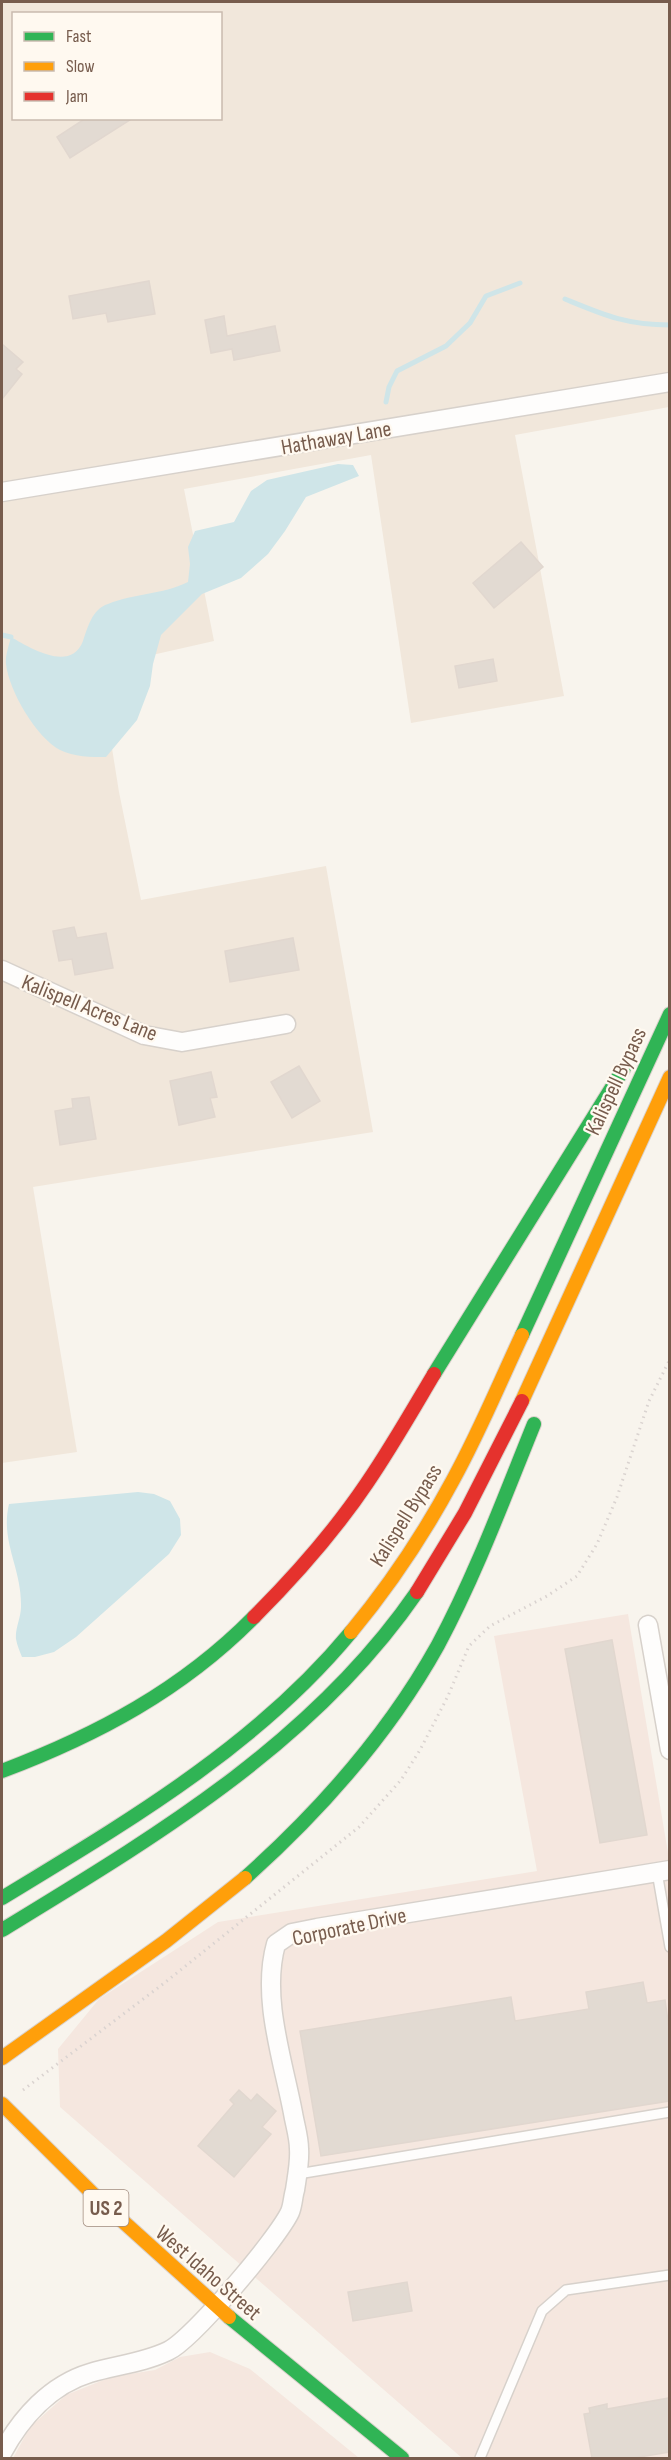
<svg xmlns="http://www.w3.org/2000/svg" width="671" height="2460" font-family="'Sofia Sans Condensed',sans-serif">
  <style>
    .residential { fill: #f1e7db; fill-rule: evenodd }
    .commercial { fill: #f5e7df }
    .water { fill: #cfe5e8 }
    .lines { fill: none; stroke-linecap: round; stroke-linejoin: round }
    .stream { stroke: #cfe5e8; stroke-width: 5 }
    .building { fill: #e2dad2; stroke: #e1d7cf; stroke-width: 1.5 }
    .lane-casing { stroke: #d7d1cb; stroke-width: 12 }
    .street-casing { stroke: #d7d1cb; stroke-width: 21 }
    .fast-casing { stroke: #d9d1cb; stroke-width: 16 }
    .slow-casing { stroke: #d9d1cb; stroke-width: 16 }
    .jam-casing { stroke: #d9d1cb; stroke-width: 16 }
    .path { stroke: #dad3d0; stroke-width: 3; stroke-dasharray: 1.5 4.5; stroke-linecap: butt }
    .lane { stroke: #fefdfc; stroke-width: 9 }
    .street { stroke: #fefdfc; stroke-width: 18 }
    .fast { stroke: #30b455; stroke-width: 14 }
    .slow { stroke: #ff9f0a; stroke-width: 14 }
    .jam { stroke: #e5322d; stroke-width: 14 }
    .labels { text-anchor: middle; stroke-width: 4.5; stroke-linejoin: round; paint-order: stroke }
    .shield { fill: #fff9f0; stroke: #a08b7e; stroke-width: 1.5 }
    .shield-label { font-size: 21px; font-weight: bold; fill: #775c4d }
    .street-label { font-size: 22px; fill: #775c4d; stroke: #fff9f0 }
  </style>
  <rect width="100%" height="100%" fill="#f8f4ed"/>
  <path class="residential" d="M2,2H669V407L515,435L564,696L411,723L371,455L184,489L214,641L99,667L119,792L141,900L326,866L373,1132L33,1187L77,1452L2,1463ZM14,14H220V118H14Z"/>
  <path class="commercial" d="M628,1614L669,1859V2458H462L60,2107L58,2049L99,1999L218,1922L537,1871L494,1636Z
    M210,2352L250,2369L359,2458H13L30,2427L66,2395L111,2377L155,2370L180,2357Z"/>
  <path class="water" d="M338,464L353,465L359,476L306,497L285,531L268,554L241,578L202,594L161,635L153,664L150,686L137,720L106,757C91,757 74,757 60,750C36,737 9,691 6,664C5,656 9,645 11,637C30,648 71,673 83,641C88,627 92,609 108,604C135,593 161,595 188,582L190,564L188,547L195,531L234,522L251,491L267,480Z
    M138,1492L154,1494L170,1501L180,1519L181,1535L169,1554L76,1637L54,1652L35,1657H22C20,1652 17,1645 16,1639C15,1629 21,1617 21,1607C22,1568 0,1542 9,1504Z"/>
  <g class="lines">
    <path class="stream" d="M565,299C604,315 626,325 670,325
      M386,402L389,387L397,371L446,346L470,323L486,296L520,283
      M2,635L11,637"/>
  </g>
  <path class="building" d="M86,118H133L70,158L57,137Z
    M149,281L155,314L108,322L106,313L73,319L69,296Z
    M224,316L227,336L275,326L280,351L234,360L232,349L211,353L205,320Z
    M2,344L23,362L16,369L22,374L2,399Z
    M521,542L543,567L494,608L473,583Z
    M493,659L497,681L459,688L455,666Z
    M74,927L77,938L106,933L113,968L75,975L72,959L59,961L53,931Z
    M293,938L299,970L230,982L225,951Z
    M299,1066L320,1101L292,1118L271,1082Z
    M211,1072L217,1097L210,1098L215,1117L179,1125L170,1081Z
    M89,1097L96,1139L60,1145L55,1111L73,1108L72,1099Z
    M612,1640L647,1835L600,1843L565,1649Z
    M643,1982L647,2003L665,2000L669,2028V2101L321,2156L300,2031L511,1997L515,2021L589,2009L586,1992Z
    M239,2090L251,2101L257,2094L276,2111L262,2127L271,2134L234,2177L198,2146L234,2104L230,2100Z
    M407,2282L412,2311L353,2321L348,2292Z
    M669,2398V2452L634,2458H592L584,2414L590,2413L589,2408L607,2404V2409Z"/>
  <g class="lines">
    <g class="lane-casing">
      <path id="lane" d="M657,1872L670,1947
        M298,2174L670,2112
        M480,2458L542,2311L566,2290L670,2275"/>
    </g>
    <g class="street-casing">
      <path id="street" d="M2,492L670,382
        M2,970L144,1035L182,1042L286,1024
        M648,1625L670,1750
        M2,2453C21,2418 50,2385 90,2373C116,2365 143,2363 168,2351C193,2339 278,2238 290,2212C293,2205 293,2196 295,2190C297,2176 300,2162 299,2149C299,2137 295,2125 293,2113C283,2060 261,1997 276,1944L292,1933L317,1928L670,1870"/>
    </g>
    <g class="fast-casing">
      <path id="fast" d="M522,1335L670,1014
        M434,1374L624,1068
        M2,1771C97,1735 182,1690 254,1617
        M245,1878C321,1810 388,1735 438,1645C476,1574 504,1498 534,1424
        M2,1898C127,1822 257,1746 351,1632
        M2,1930C156,1836 313,1743 417,1592
        M229,2317L402,2458"/>
    </g>
    <g class="slow-casing">
      <path id="slow" d="M522,1401L670,1077
        M351,1632C390,1585 424,1534 453,1480C479,1433 499,1384 522,1335
        M2,2058L166,1941L245,1878
        M2,2104L97,2198L229,2317"/>
    </g>
    <g class="jam-casing">
      <path id="jam" d="M417,1592L465,1513L522,1401
        M254,1617C296,1575 334,1532 367,1483C391,1448 412,1411 434,1374"/>
    </g>
    <path class="path" d="M23,2090L163,1984L359,1827L401,1780L420,1750L448,1696L469,1646L490,1626L547,1596L577,1576L597,1544L617,1497L649,1401L670,1359"/>
    <use href="#lane" class="lane"/>
    <use href="#street" class="street"/>
    <use href="#fast" class="fast"/>
    <use href="#slow" class="slow"/>
    <use href="#jam" class="jam"/>
  </g>
  <g class="labels">
    <rect class="shield" x="83.5" y="2190" width="45" height="36" rx="4.5"/>
    <g class="shield-label">
      <text x="106" y="2215">US 2</text>
    </g>
    <g class="street-label">
      <text transform="translate(336 437) rotate(-10)" y="8">Hathaway Lane</text>
      <text transform="translate(90 1007) rotate(22)" y="8">Kalispell Acres Lane</text>
      <text transform="translate(615 1081) rotate(-65)" y="8">Kalispell Bypass</text>
      <text transform="translate(405 1515) rotate(-58)" y="8">Kalispell Bypass</text>
      <text transform="translate(349 1926) rotate(-12)" y="8">Corporate Drive</text>
      <text transform="translate(209 2272) rotate(41)" y="8">West Idaho Street</text>
    </g>
  </g>
  <rect width="671" height="2460" fill="none" stroke="#775c4d" stroke-width="6"/>
  <rect x="12" y="12" width="210" height="108" fill="#fff9f0" stroke="#c9baaf" stroke-width="1.5"/>
  <rect x="24" y="32" width="30" height="9" fill="#30b455" stroke="#c9baaf" stroke-width="1.5"/>
  <text x="66" y="42" font-size="18" fill="#775c4d">Fast</text>
  <rect x="24" y="62" width="30" height="9" fill="#ff9f0a" stroke="#c9baaf" stroke-width="1.5"/>
  <text x="66" y="72" font-size="18" fill="#775c4d">Slow</text>
  <rect x="24" y="92" width="30" height="9" fill="#e5322d" stroke="#c9baaf" stroke-width="1.5"/>
  <text x="66" y="102" font-size="18" fill="#775c4d">Jam</text>
</svg>
